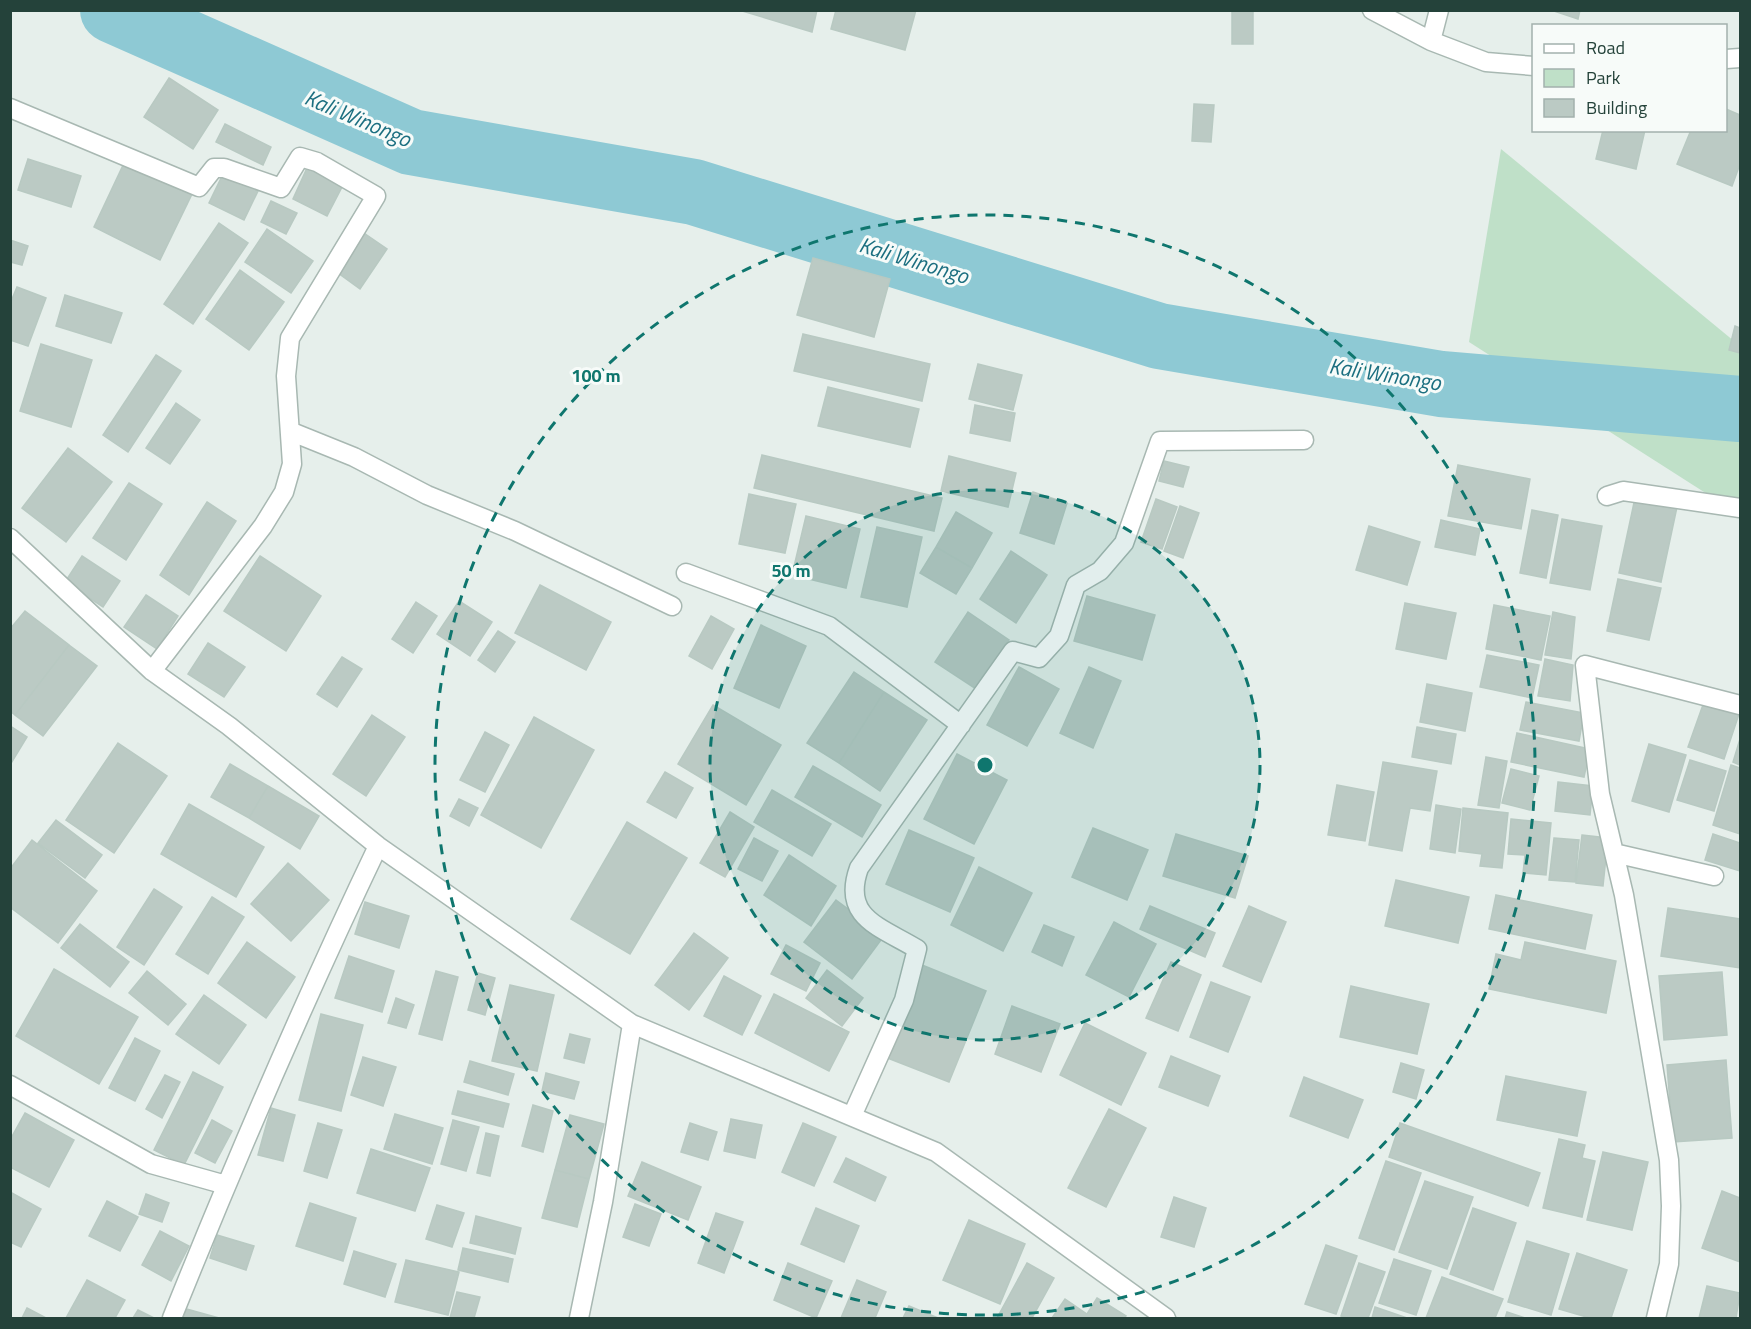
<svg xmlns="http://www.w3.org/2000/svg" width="1751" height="1329" font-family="'Titillium Web',sans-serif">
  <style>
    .green { fill: #bfe0c8 }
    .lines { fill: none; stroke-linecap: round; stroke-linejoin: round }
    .river { stroke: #8ec9d4; stroke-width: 66 }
    .building { fill: #bbcac4; stroke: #b8c9c2; stroke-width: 1.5 }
    .minor-casing { stroke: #a8b8b2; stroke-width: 21 }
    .minor { stroke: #fff; stroke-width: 18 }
    .ring { fill: none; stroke: #0f766e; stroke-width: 3; stroke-dasharray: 10 8 }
    .labels { text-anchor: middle; stroke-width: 6; stroke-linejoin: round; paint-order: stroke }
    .water-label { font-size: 22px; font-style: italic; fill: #1c6f80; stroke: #f7fbf9 }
    .centre { fill: #0f766e; stroke: #f7fbf9; stroke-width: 3 }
    .ring-label { font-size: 18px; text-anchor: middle; font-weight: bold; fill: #0f766e; stroke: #f7fbf9; stroke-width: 6; stroke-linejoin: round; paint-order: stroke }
  </style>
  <rect width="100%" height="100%" fill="#e6efeb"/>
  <path class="green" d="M1501,149L1740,346V515L1469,342Z"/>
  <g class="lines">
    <path class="river" d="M113,10L411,142L694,192L1159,336L1441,384L1740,409"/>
  </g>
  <path class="building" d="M739,10H817L812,32Z
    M836,10H916L905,50L831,29Z
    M1232,10H1253V44H1232Z
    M1551,10H1580L1578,19Z
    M169,78L218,110L193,149L144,117Z
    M1194,104L1214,105L1211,142L1192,141Z
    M1726,109L1740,115V164L1732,186L1677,164L1691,130H1726Z
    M225,124L271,147L263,165L216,142Z
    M1603,130H1645L1636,169L1596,159Z
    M28,159L81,176L71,207L18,190Z
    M125,161L192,194L160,260L94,227Z
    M307,168L343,185L327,216L293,199Z
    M223,174L258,191L244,220L209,203Z
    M271,201L297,213L286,234L261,222Z
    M219,223L248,243L193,324L164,304Z
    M267,229L313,261L291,293L245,262Z
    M361,231L387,249L360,289L334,270Z
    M10,240L28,246L22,265L10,262Z
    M813,258L890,279L874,337L797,315Z
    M240,270L284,302L249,350L206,319Z
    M17,287L46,298L28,346L10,340V304Z
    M65,295L122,313L111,343L56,326Z
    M1735,326L1740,328V353L1729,350Z
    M803,334L930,364L922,401L794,371Z
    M41,344L92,360L71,427L20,411Z
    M156,355L181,371L128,452L103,435Z
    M978,364L1022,375L1013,410L969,399Z
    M828,387L919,409L910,447L818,426Z
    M176,403L200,420L170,464L146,448Z
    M975,405L1015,413L1010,441L970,433Z
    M68,448L112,482L66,542L22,508Z
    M762,455L942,498L934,531L754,488Z
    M949,456L1016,473L1008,507L941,491Z
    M1164,461L1189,467L1183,487L1159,481Z
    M1458,465L1530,479L1521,529L1448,516Z
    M129,483L162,504L126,560L93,538Z
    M1033,492L1067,503L1054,544L1020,533Z
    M749,494L796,504L785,553L739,544Z
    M1635,498L1677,507L1661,582L1619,573Z
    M1156,499L1177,507L1162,549L1141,542Z
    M207,502L236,521L189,595L160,575Z
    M1180,506L1199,513L1183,558L1164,551Z
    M1532,510L1558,515L1546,578L1520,573Z
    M956,512L992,533L972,568L936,547Z
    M806,516L860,529L846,588L792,575Z
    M1562,519L1602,526L1590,590L1550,583Z
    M1441,520L1480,529L1475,555L1435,547Z
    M1369,526L1420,542L1407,585L1356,570Z
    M877,527L922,537L907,607L861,597Z
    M936,547L972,568L956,594L920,573Z
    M1011,551L1047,575L1016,623L980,599Z
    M82,556L120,581L103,607L65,582Z
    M260,556L321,596L286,651L224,611Z
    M1618,579L1661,588L1649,640L1607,631Z
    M540,585L611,622L586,670L515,633Z
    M146,595L178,616L157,649L124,627Z
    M1087,596L1155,615L1142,660L1074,641Z
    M459,601L492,622L470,656L437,634Z
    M416,602L437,616L413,653L392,639Z
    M1405,603L1456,613L1446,659L1396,649Z
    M1494,605L1550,616L1541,660L1486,649Z
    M25,611L69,645L15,715L10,711V629Z
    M968,612L1009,640L976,689L935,662Z
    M1553,612L1575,617L1571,659L1545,655Z
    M711,616L734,629L712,669L689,656Z
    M761,625L806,646L779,708L734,688Z
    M498,631L515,642L495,672L478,660Z
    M208,643L245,667L224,697L188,674Z
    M69,645L97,666L43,736L15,715Z
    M1487,655L1539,665L1532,698L1480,687Z
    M342,657L362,669L337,707L317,694Z
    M1545,659L1573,665L1570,701L1538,696Z
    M1019,667L1059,689L1027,746L987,725Z
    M1089,667L1121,681L1093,748L1060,733Z
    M854,672L884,692L839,763L807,743Z
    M1427,684L1472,693L1465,731L1420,722Z
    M884,692L927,720L880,791L839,763Z
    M1526,702L1584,713L1579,741L1520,730Z
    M1704,702L1739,714L1724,759L1688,747Z
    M713,705L781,745L746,805L678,764Z
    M372,715L405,737L366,796L333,774Z
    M534,717L594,750L541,848L481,815Z
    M10,726L27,737L10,765Z
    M1417,727L1456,734L1451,764L1412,757Z
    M485,732L509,745L485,792L460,780Z
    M1517,733L1590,749L1584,777L1511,762Z
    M1740,739V765L1733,762Z
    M118,743L167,776L114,853L66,820Z
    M1649,744L1686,755L1669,812L1632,801Z
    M957,754L1007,780L974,844L924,819Z
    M1486,757L1507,761L1499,808L1478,805Z
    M1690,760L1726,771L1714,811L1677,800Z
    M1383,762L1437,771L1430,811L1410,808L1402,851L1369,845Z
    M230,764L268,786L249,818L211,797Z
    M1731,765L1740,768V834L1713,825Z
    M813,766L881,805L862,837L795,797Z
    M1511,769L1539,776L1530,810L1502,803Z
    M665,772L693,788L676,818L647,802Z
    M1558,782L1593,786L1590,815L1555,811Z
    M1337,785L1374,792L1365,841L1328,835Z
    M268,786L319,816L300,849L249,818Z
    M772,790L831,824L812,856L754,822Z
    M459,799L478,808L469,826L450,816Z
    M189,804L264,847L236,897L161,854Z
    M1436,805L1461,809L1455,853L1430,849Z
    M1463,808L1508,813L1502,868L1480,866L1482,854L1459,851Z
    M730,812L754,827L725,877L700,863Z
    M1511,819L1551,823L1546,875L1523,873L1525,855L1508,854Z
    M56,820L102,855L85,878L38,843Z
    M627,822L687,858L630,954L571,919Z
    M1093,828L1148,850L1127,900L1072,877Z
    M909,830L974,858L950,912L886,884Z
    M1176,834L1248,856L1235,898L1163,876Z
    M1713,834L1740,843V871L1705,860Z
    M1582,835L1608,838L1603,886L1576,883Z
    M754,838L778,851L762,881L738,869Z
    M1554,838L1579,840L1575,882L1549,880Z
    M32,840L97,891L58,943L10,907V869Z
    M789,855L836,886L811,926L764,895Z
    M288,863L329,900L291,941L251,904Z
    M979,867L1032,893L1003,951L951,925Z
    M1396,880L1469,897L1458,943L1385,926Z
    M154,889L182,907L144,965L117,947Z
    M1496,895L1592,915L1585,949L1489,929Z
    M212,897L244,917L208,974L176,954Z
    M836,900L884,936L852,979L804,942Z
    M365,902L409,916L399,948L355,934Z
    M1150,906L1215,933L1205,957L1140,929Z
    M1249,906L1286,922L1261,982L1223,966Z
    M1668,908L1740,919V968L1661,956Z
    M1114,922L1156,944L1129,997L1086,975Z
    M80,924L129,962L110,987L61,948Z
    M1044,925L1074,937L1062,966L1032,952Z
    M694,933L728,958L689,1010L655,985Z
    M247,942L295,977L266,1018L218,983Z
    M1525,942L1616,961L1606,1013L1489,989L1496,954L1521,960Z
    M786,945L820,963L806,991L771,974Z
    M349,956L394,971L382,1012L335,998Z
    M1171,962L1201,975L1178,1031L1146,1018Z
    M922,965L986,991L949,1082L885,1057Z
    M54,969L138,1017L99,1084L16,1036Z
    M827,970L863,998L842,1026L806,998Z
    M147,971L186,1004L168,1025L129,993Z
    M436,971L458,977L442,1040L419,1034Z
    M1722,972L1727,1035L1664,1040L1659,976Z
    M478,973L495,978L485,1015L468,1010Z
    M724,976L761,996L742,1035L704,1016Z
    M1211,982L1250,997L1228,1052L1190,1037Z
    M510,985L554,995L537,1071L492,1061Z
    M1351,986L1429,1004L1417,1054L1340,1037Z
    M774,994L849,1032L829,1071L755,1033Z
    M204,995L246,1025L219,1064L176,1034Z
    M396,998L414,1005L406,1028L388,1023Z
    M1012,1006L1060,1024L1041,1072L995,1054Z
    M321,1014L363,1025L341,1111L299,1100Z
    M1085,1023L1146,1053L1121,1105L1060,1075Z
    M570,1034L590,1039L584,1063L564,1058Z
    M135,1038L160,1051L135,1101L109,1088Z
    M1171,1056L1220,1076L1208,1106L1159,1087Z
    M363,1057L396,1067L383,1106L351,1095Z
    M1726,1060L1732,1138L1673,1142L1667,1065Z
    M470,1061L514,1074L508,1095L464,1082Z
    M1401,1063L1424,1070L1416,1099L1393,1092Z
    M193,1072L223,1087L184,1165L154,1150Z
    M546,1073L579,1082L574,1099L542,1091Z
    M165,1075L180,1082L162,1118L146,1109Z
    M1506,1076L1586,1092L1577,1136L1497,1120Z
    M1304,1077L1363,1100L1348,1138L1290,1116Z
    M458,1091L509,1104L503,1127L452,1114Z
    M533,1105L553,1111L543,1152L522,1146Z
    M271,1108L295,1115L283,1161L258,1155Z
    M1109,1109L1146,1128L1106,1207L1068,1188Z
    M25,1113L74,1140L49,1187L10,1167V1140Z
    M395,1114L443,1128L432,1164L384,1149Z
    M570,1115L604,1124L589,1179L555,1170Z
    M731,1119L762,1125L755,1158L724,1151Z
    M212,1120L232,1131L215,1163L195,1153Z
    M453,1120L479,1127L466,1171L441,1164Z
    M318,1123L342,1130L327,1178L304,1171Z
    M690,1123L717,1132L708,1160L681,1152Z
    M803,1123L836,1137L814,1186L782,1172Z
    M1400,1123L1540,1173L1528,1206L1389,1157Z
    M486,1133L499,1136L490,1176L477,1173Z
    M1559,1139L1585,1145L1582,1158L1595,1161L1582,1217L1543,1208Z
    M371,1149L430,1168L415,1211L357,1193Z
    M1603,1152L1648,1162L1632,1230L1587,1220Z
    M846,1158L886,1177L875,1201L834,1182Z
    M1386,1161L1421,1173L1394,1250L1359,1238Z
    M642,1162L701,1187L688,1220L628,1196Z
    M555,1170L589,1179L577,1227L542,1218Z
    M1425,1181L1473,1197L1447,1269L1399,1252Z
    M1722,1191L1740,1198V1262L1702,1248Z
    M10,1192L41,1209L21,1247L10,1242Z
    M146,1194L169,1203L162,1222L139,1214Z
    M1174,1197L1206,1208L1194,1247L1161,1237Z
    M107,1201L138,1217L120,1251L89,1236Z
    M310,1203L356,1218L343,1261L296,1246Z
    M635,1204L661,1214L649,1246L623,1237Z
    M437,1205L464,1213L452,1247L426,1239Z
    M816,1208L859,1226L844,1262L801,1244Z
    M1473,1208L1516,1223L1493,1290L1450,1274Z
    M716,1213L743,1222L724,1273L698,1263Z
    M476,1216L521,1228L515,1254L470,1243Z
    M969,1220L1025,1244L1000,1304L943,1280Z
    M160,1231L189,1246L171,1281L142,1265Z
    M217,1235L254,1246L246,1270L210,1258Z
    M1527,1241L1569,1254L1551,1315L1508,1302Z
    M1326,1245L1357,1256L1336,1314L1305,1304Z
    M463,1248L513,1259L508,1282L458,1270Z
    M354,1251L396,1264L385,1297L344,1284Z
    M1577,1253L1627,1270L1611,1318H1590L1559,1309Z
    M1394,1259L1431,1271L1416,1315L1379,1303Z
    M406,1260L459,1272L448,1315L395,1302Z
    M788,1263L832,1281L816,1318L774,1300Z
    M1027,1263L1054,1278L1032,1318H997Z
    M1359,1263L1385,1272L1368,1318H1347L1341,1316Z
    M1442,1277L1503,1299L1495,1318H1426Z
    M87,1280L125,1300L115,1318H66Z
    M857,1280L886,1292L875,1318H841Z
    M1707,1286L1740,1293L1736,1318H1699Z
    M457,1292L480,1297L474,1318H450Z
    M1097,1298L1126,1316L1124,1318H1052L1065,1299L1087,1314Z
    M909,1306L938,1318H903Z
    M1375,1307L1407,1318H1372Z
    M27,1308L46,1318H22Z
    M183,1308L219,1318H180Z
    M138,1310L154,1318H133Z
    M1507,1312L1525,1318H1505Z"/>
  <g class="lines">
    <g class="minor-casing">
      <path id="minor" d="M1372,10L1431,41L1486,62L1534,66
        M1431,41L1439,10
        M1726,59L1740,58
        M10,108L199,187L214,168H224L281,188L300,157L317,162L376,196L290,338L286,376L292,464L284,492L263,526L152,671
        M292,432L354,457L427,495L515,531L672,606
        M1607,496L1623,491L1740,508
        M10,538L152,671L229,726L378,846L632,1024L603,1202L579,1318
        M686,573L829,626L961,725
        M1614,853L1714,876
        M632,1024L936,1152L1166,1318
        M10,1085L151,1164L226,1185
        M852,1116L904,1000L917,949C881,927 841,918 859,868L1013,651L1039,658L1059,636L1076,585L1100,571L1124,543L1160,441L1304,440
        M172,1318C236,1159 304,1001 378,846
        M1656,1318L1669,1264L1671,1206L1669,1160L1624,895L1600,794L1585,665L1740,705"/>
    </g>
    <use href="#minor" class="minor"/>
  </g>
  <circle cx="985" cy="765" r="275" fill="#0f766e" fill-opacity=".12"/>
  <g class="ring">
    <circle cx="985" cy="765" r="275"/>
    <circle cx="985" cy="765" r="550"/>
  </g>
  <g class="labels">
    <g class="water-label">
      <text transform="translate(358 118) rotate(23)" y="8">Kali Winongo</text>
      <text transform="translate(914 260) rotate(17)" y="8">Kali Winongo</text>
      <text transform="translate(1385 374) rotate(9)" y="8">Kali Winongo</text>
    </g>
  </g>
  <circle cx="985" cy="765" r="9" class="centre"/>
  <g class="ring-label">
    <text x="596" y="382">100 m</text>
    <text x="791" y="577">50 m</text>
  </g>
  <rect width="1751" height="1329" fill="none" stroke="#24423a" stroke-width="24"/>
  <rect x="1532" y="24" width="195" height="108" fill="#f7fbf9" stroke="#a3b1ad" stroke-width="1.5"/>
  <rect x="1544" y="44" width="30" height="9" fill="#ffffff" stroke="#a3b1ad" stroke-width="1.5"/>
  <text x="1586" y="54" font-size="18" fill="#24423a">Road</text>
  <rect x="1544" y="69" width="30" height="18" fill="#bfe0c8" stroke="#a3b1ad" stroke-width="1.5"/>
  <text x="1586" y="84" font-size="18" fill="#24423a">Park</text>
  <rect x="1544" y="99" width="30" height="18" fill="#bbcac4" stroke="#a3b1ad" stroke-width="1.5"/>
  <text x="1586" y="114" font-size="18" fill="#24423a">Building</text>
</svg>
